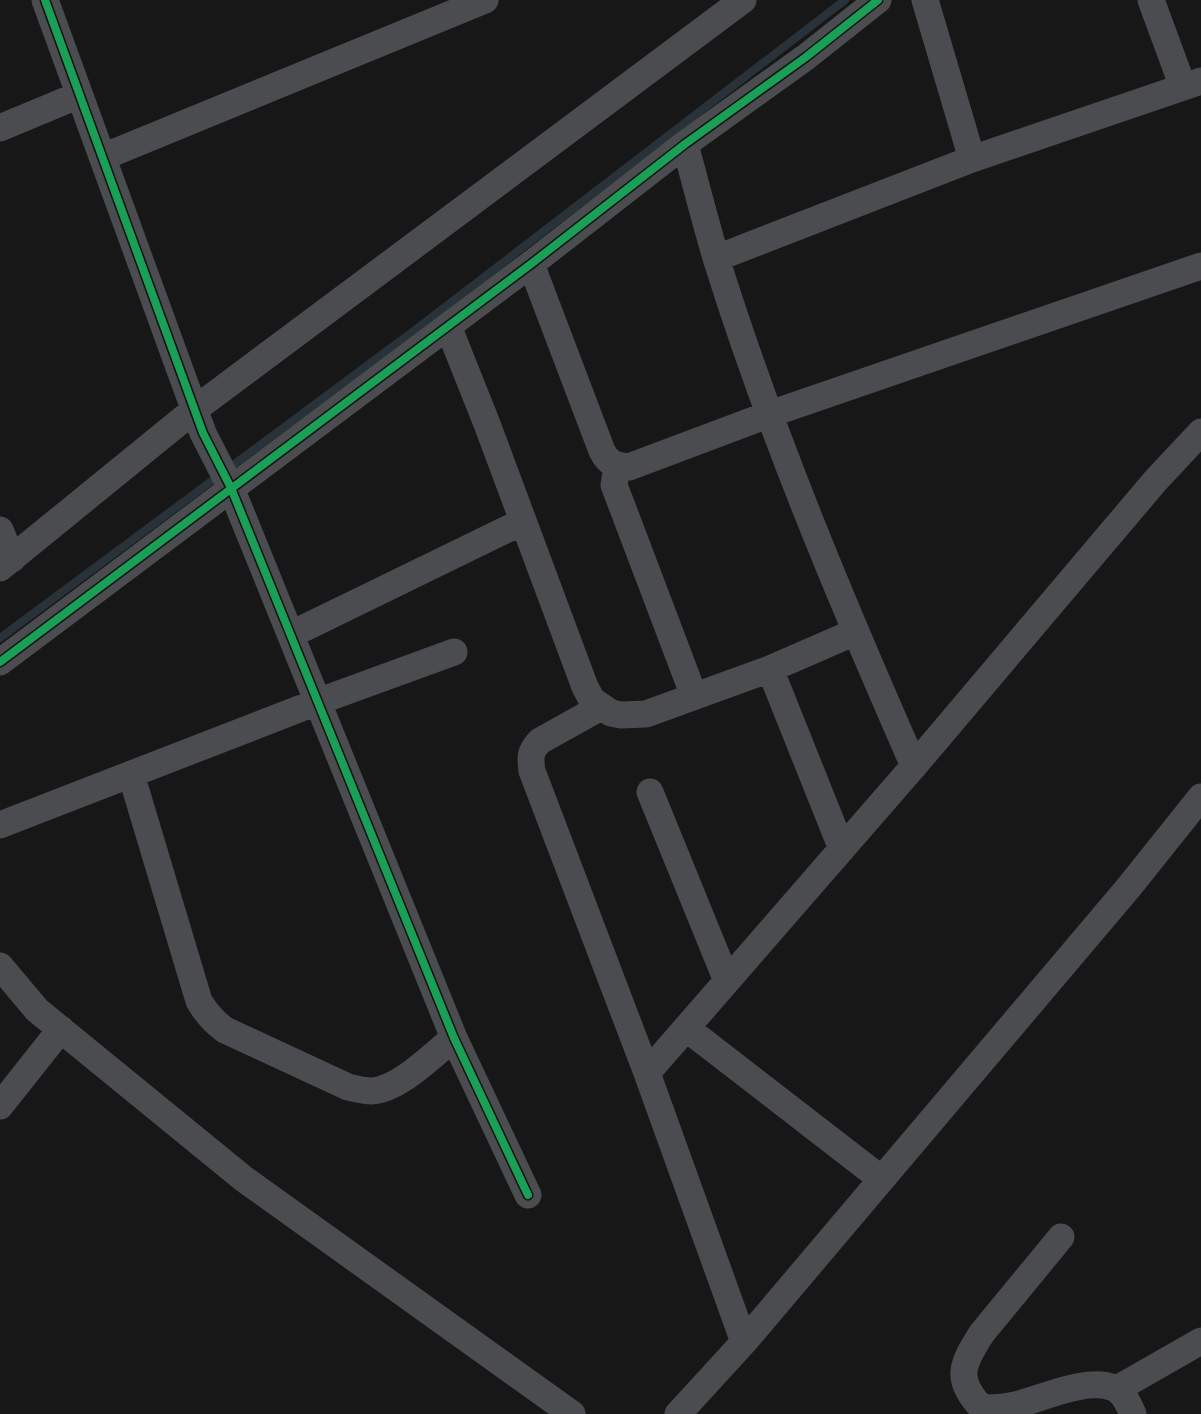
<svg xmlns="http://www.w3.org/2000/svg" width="1201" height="1414" font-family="Commissioner,sans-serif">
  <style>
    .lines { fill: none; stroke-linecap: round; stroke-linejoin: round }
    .stream { stroke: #2a3239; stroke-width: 8 }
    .minor { stroke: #4b4c50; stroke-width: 27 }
    .cycleway-casing { stroke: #111113; stroke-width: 11 }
    .cycleway { stroke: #1a9f57; stroke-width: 8 }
  </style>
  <rect width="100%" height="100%" fill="#171717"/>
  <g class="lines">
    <path class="stream" d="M0,638L415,330L845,0"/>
    <path class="minor" d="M45,0L203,433L231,488L454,1038L528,1195
      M925,0L972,159
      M1151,0L1183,87
      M0,128L79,95
      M685,144C695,182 705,220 716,258C770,431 841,600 914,766
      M103,157L485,0
      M717,258L972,159L1201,81
      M531,264L602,451C608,463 615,466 629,467L770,414L1201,266
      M448,326L487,424L585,687L592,700L611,713L621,715L646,714L770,669L855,632
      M617,466L614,485L694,696
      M0,530L12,559
      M0,568L194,410L743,0
      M292,634L522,522
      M0,662L531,264L685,144L806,57L878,0
      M770,669L842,849
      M601,707L540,741C530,751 530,757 532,771L647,1073L744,1342
      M131,774L199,1001C206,1013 214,1022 225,1030L348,1087C356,1089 364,1091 372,1091C400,1089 432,1055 454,1038
      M650,792L727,981
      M0,825L317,702L454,652
      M0,966L37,1010L244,1179L572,1414
      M686,1028L880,1178
      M647,1073L914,766L1156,480L1201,432
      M0,1106L61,1029
      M1061,1237L982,1333C962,1364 954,1379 982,1408C994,1408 1008,1407 1019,1404C1046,1397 1088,1377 1114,1388C1123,1392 1129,1405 1133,1414
      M1117,1389L1201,1341
      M678,1414L744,1342L1129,887L1201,797"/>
    <g class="cycleway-casing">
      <path id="cycleway" d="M45,0L203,433L231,488L454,1038L528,1195
        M0,662L531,264L685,144L806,57L878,0"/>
    </g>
    <use href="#cycleway" class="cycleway"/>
  </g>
</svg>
